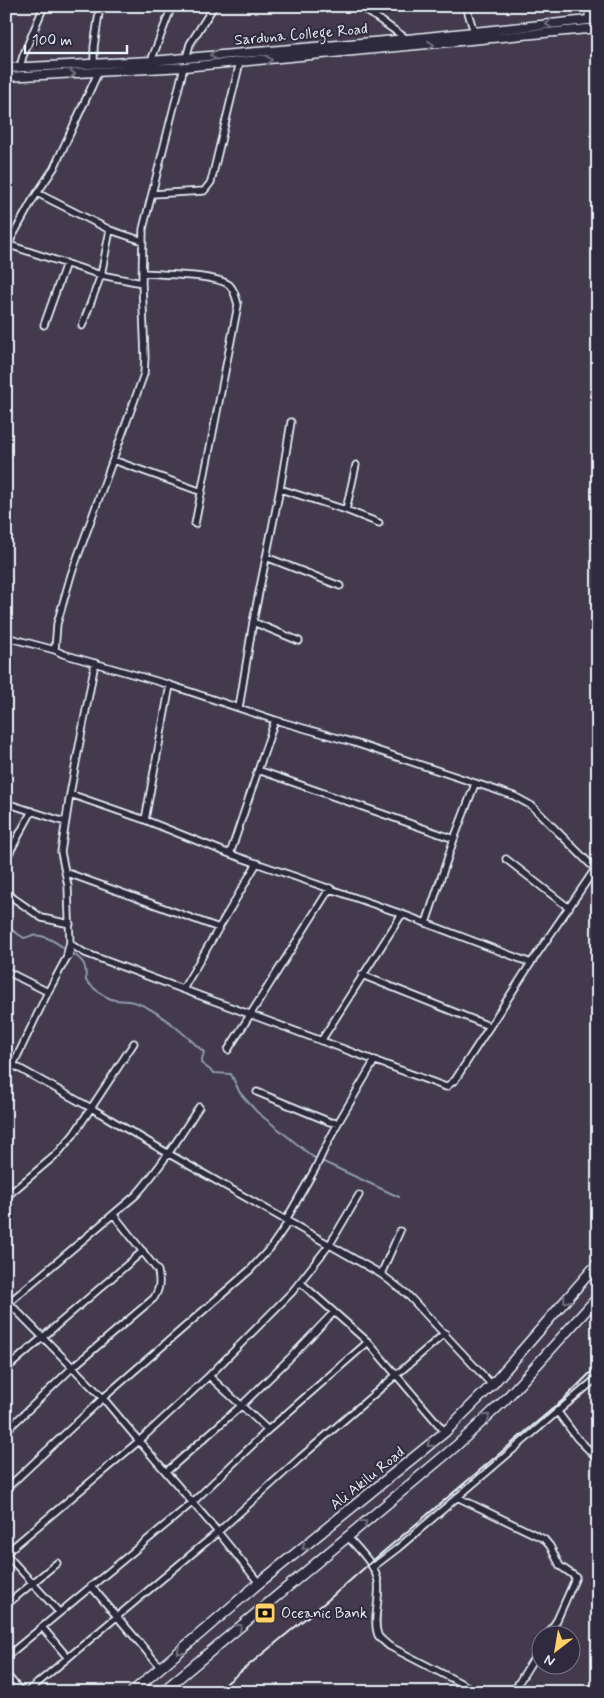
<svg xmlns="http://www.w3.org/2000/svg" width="604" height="1698" font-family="Mynerve,sans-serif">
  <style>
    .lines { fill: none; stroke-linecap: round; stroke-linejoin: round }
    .stream { stroke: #8f9aae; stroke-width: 2 }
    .minor-casing { stroke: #e8f1f8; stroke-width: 9 }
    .tertiary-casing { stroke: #e8f1f8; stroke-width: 11 }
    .primary-casing { stroke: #e8f1f8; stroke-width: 12 }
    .minor { stroke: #2f2a3d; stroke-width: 5.5 }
    .tertiary { stroke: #2f2a3d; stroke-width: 8 }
    .primary { stroke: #2f2a3d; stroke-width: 9 }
    .rail { stroke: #e8f1f8; stroke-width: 2 }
    .oneway { stroke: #70707e }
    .labels { text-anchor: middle; stroke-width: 4; stroke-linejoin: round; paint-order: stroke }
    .street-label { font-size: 15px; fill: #e8f1f8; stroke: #2f2a3d }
    .poi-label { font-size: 15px; fill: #e8f1f8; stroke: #2f2a3d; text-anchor: start }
  </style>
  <rect width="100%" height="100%" fill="#433a4e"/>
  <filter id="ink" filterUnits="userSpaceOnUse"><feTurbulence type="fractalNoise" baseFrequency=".02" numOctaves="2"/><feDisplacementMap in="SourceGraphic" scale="10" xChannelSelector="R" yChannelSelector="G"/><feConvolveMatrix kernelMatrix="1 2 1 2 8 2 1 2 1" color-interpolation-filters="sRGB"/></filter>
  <g filter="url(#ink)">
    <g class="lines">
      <path class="stream" d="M6,926L24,938C41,931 53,940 67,950
        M71,952C85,962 86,964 86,981C94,988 104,998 115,1000C124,1001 133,1000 142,1005C163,1014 187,1037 204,1052L201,1063L214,1073L231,1074L240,1093L257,1112L313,1157L399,1197"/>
      <g class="minor-casing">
        <path id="minor" d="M360,6L407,39
          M466,6L474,32
          M186,58L190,44L214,6
          M151,61L172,6
          M94,64V47L100,6
          M20,67L23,56L44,6
          M37,193L110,230L143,241
          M152,194L204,191L211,182L240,62
          M6,244L101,275L142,283
          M6,248L32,201L54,168L98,73
          M143,273C163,275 212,274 228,284C234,288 236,298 238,305L195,524
          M44,325L66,263
          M82,326L101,275L110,230
          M113,460L202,492
          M280,489L346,510L379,523
          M346,510L356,465
          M266,557L340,586
          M253,622L299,641
          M6,637L55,650L63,654L170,685L275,720L352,742L514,796L532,806L598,872
          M55,650L57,624L71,575L144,374L145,357L142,283L143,229L184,67
          M239,708L253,622L280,489L291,422
          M258,770L454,839
          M70,794L145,820L230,854L402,914L531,963
          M6,803L65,822
          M145,820L170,685
          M230,854L275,720
          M6,859L32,811
          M506,859L569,908
          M65,872L219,928
          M6,893L42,918L70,924
          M426,923L454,839L475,784
          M70,944L85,953L446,1087L455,1080L531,963L595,869
          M70,946L68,886L61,852L70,794L95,663
          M6,971L48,992
          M362,975L489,1026
          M183,989L257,863
          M321,1041L402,914
          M228,1050L330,888
          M6,1061L91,1108L169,1154L381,1274L407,1294L492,1385
          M6,1075L13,1065L48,992L68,955
          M257,1092L330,1122L338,1123
          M6,1197L58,1153L74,1134L134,1043
          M286,1220L315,1169L323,1152L338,1123L375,1060
          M381,1274L400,1231
          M301,1283L368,1342L445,1432
          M6,1300L103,1398L139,1441L218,1532L259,1583
          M6,1305L136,1195C160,1168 179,1138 199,1107
          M6,1369L143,1251
          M209,1376L268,1430
          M557,1411L577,1438L595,1456L598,1463
          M6,1431L73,1367L154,1298C160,1288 160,1282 158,1271L114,1215
          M166,1472L242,1405L289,1359L334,1312
          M6,1489L103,1398L250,1270L271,1247L289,1221
          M457,1497L544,1539L550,1546L560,1566L576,1577L557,1620L547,1636
          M348,1537C359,1550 374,1563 378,1581C381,1597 372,1620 378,1635C380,1639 386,1643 389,1646L478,1692
          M6,1553L139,1441L209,1376L292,1292L330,1244L359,1195
          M6,1554L59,1612
          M373,1567L398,1548L598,1377
          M91,1586L161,1668
          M6,1605L57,1563
          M42,1627L68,1658
          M6,1657L193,1502L268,1430L368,1342
          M6,1674L21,1692
          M27,1692L218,1532L300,1458L445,1333
          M513,1692L542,1645"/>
      </g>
      <g class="tertiary-casing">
        <path id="tertiary" d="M589,19L591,6
          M6,68L151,61L407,39L598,19
          M6,77L184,67L598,28
          M68,955L70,946"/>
      </g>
      <g class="primary-casing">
        <path id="primary" d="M132,1692L259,1583L445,1432L492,1385L598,1263
          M162,1692L456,1446L505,1400L598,1297"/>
      </g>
      <use href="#minor" class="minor"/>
      <use href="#tertiary" class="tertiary"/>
      <use href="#primary" class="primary"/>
      <path class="rail" d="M216,1692L328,1600L370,1563L563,1400L598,1365"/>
    </g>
    <defs><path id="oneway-chevron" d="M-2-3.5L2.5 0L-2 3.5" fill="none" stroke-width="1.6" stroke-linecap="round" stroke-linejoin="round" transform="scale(1.25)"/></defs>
    <g class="oneway">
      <use href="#oneway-chevron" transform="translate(549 24) rotate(174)"/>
      <use href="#oneway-chevron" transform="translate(431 45) rotate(-5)"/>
      <use href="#oneway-chevron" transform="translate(213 55) rotate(175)"/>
      <use href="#oneway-chevron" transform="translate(269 60) rotate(-5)"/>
      <use href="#oneway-chevron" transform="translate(72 74) rotate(-2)"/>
      <use href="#oneway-chevron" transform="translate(566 1300) rotate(131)"/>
      <use href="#oneway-chevron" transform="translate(487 1417) rotate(-43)"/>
      <use href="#oneway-chevron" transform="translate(430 1444) rotate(140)"/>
      <use href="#oneway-chevron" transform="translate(364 1523) rotate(-40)"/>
      <use href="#oneway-chevron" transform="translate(305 1547) rotate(141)"/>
      <use href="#oneway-chevron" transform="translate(239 1627) rotate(-40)"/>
      <use href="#oneway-chevron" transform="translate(180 1651) rotate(139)"/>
    </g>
  </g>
  <defs>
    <g id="bank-square" transform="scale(1.125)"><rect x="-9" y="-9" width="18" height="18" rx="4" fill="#ffd166" stroke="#2f2a3d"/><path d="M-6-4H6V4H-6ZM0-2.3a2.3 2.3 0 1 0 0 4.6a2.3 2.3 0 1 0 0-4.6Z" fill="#111"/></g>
  </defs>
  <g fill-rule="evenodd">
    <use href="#bank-square" x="265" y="1613"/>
  </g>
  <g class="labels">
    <g class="street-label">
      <text transform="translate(301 34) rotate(-5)" y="5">Sarduna College Road</text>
      <text transform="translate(367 1478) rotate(-39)" y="5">Ali Akilu Road</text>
    </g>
    <g class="poi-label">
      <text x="281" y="1618">Oceanic Bank</text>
    </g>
  </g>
  <rect width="604" height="1698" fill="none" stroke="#2f2a3d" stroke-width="25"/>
  <rect x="12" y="12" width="579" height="1673" fill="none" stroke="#e8f1f8" stroke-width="2" filter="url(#ink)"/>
  <g transform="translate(556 1650) rotate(211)"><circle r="24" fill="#2f2a3d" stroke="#797a88"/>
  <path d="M0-4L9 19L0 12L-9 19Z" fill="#ffd166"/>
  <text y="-8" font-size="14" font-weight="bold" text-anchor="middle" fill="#e8f1f8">N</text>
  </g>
  <path d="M25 45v8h102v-8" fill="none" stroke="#e8f1f8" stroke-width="2.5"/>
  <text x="32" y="45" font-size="15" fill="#e8f1f8" stroke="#2f2a3d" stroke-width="4" paint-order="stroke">100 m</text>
</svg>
